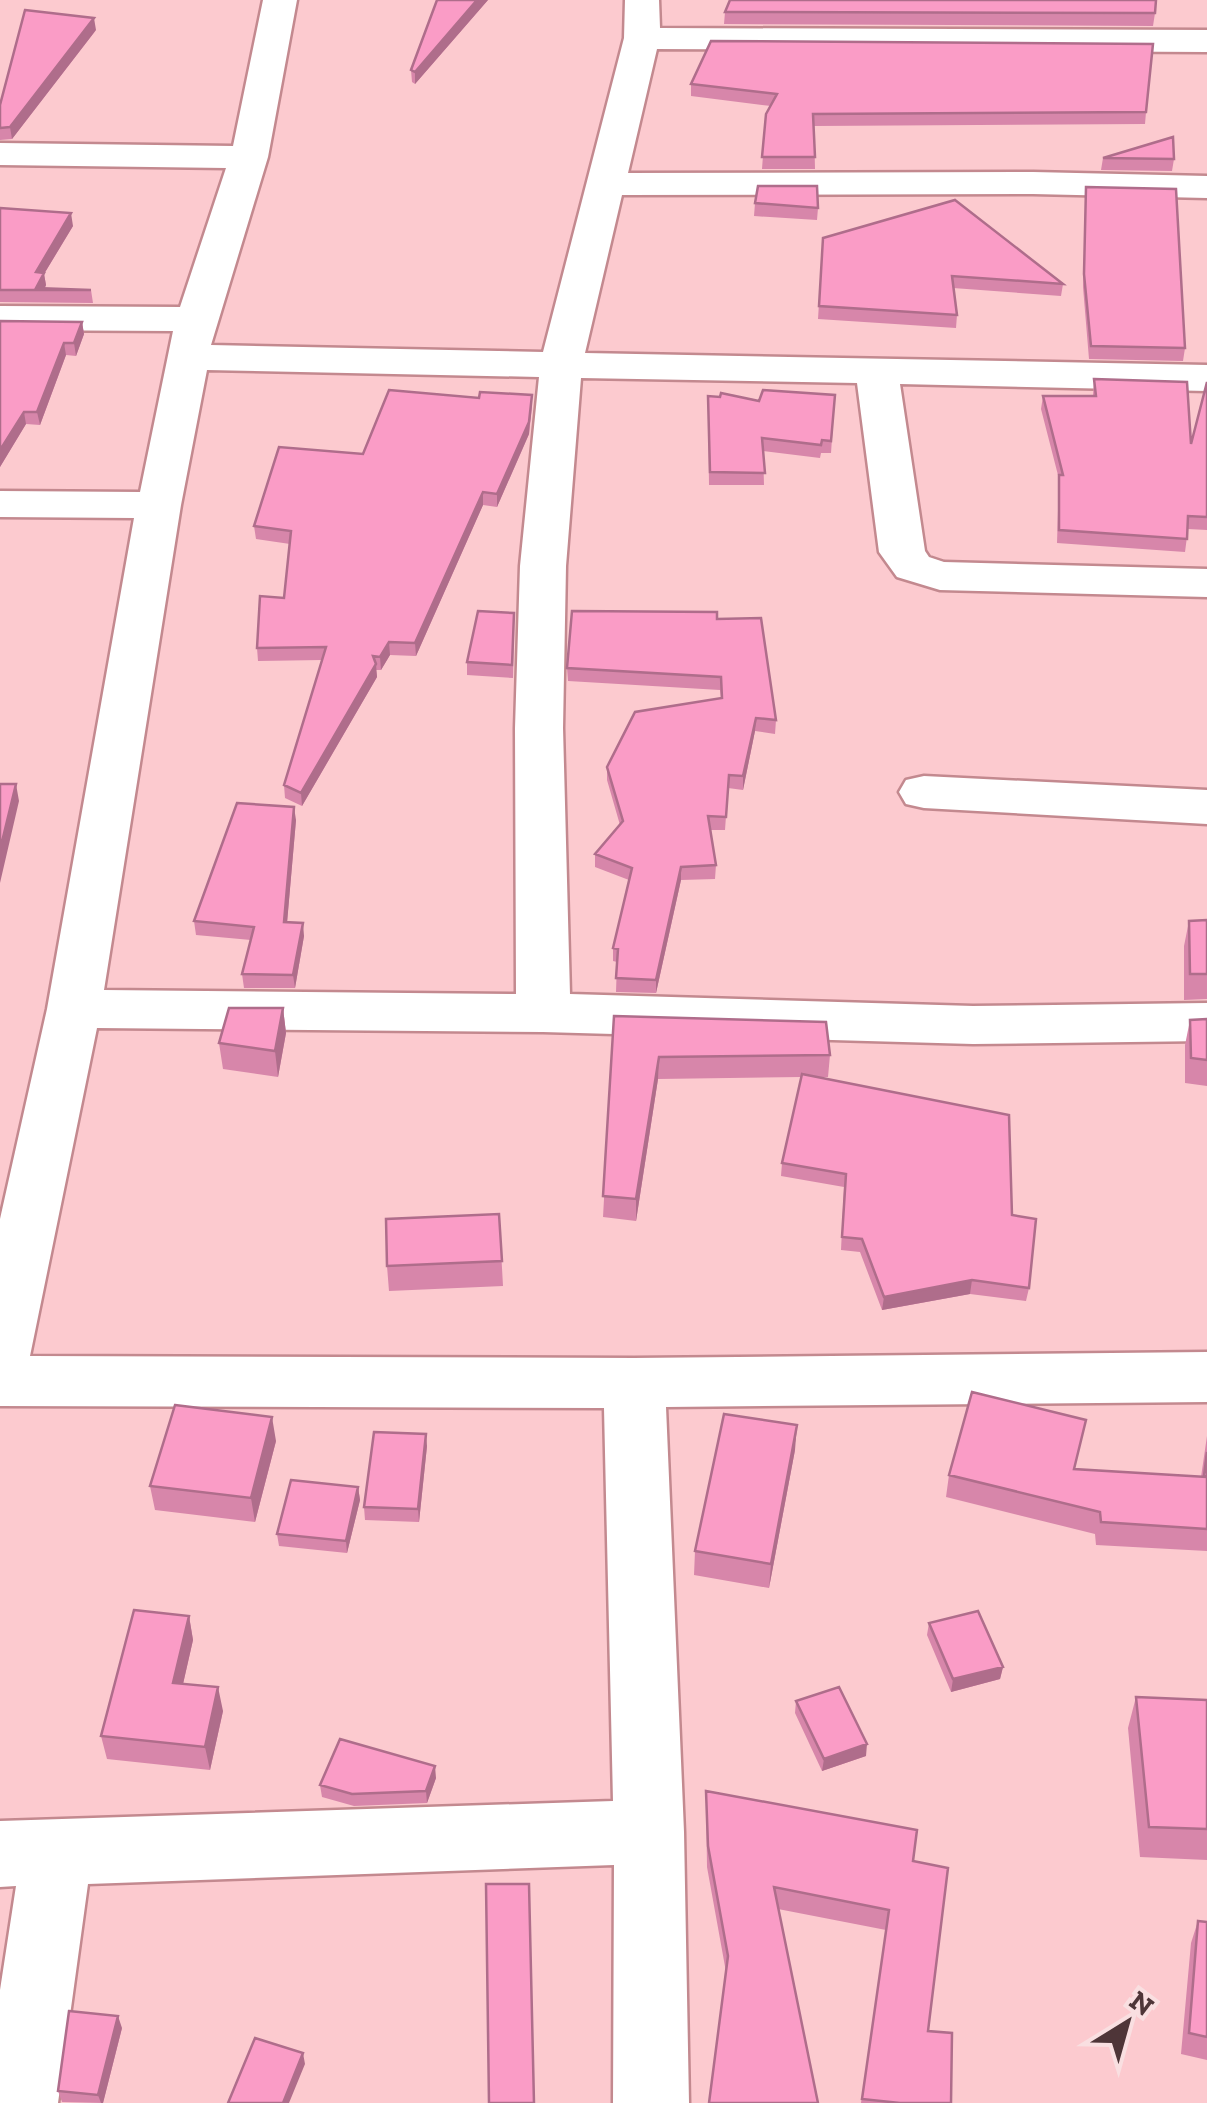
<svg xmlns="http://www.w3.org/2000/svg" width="1207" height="2103" font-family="'Zilla Slab',serif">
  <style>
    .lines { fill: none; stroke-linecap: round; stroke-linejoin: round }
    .minor-casing { stroke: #c3898f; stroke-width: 5 }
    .minor { fill: #fff; fill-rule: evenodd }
    .wall { fill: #d786aa }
    .shaded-wall { fill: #af6d8b }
    .building { fill: #fa9cc6; stroke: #af6d8b; stroke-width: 2.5 }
  </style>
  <rect width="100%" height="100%" fill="#fccacf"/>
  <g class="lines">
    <g class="minor-casing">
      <path id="minor" d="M263,0H297L268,157L211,345L543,352L624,38L625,0H659L660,28L1207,30V52L657,49L628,173L1033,172L1207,176V198L1033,194L622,195L585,353L1207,365V391L900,384L925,551L929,557L944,562L1207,569V597L940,590L897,577L879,552L857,383L581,378L566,566L563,728L570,994L973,1006L1207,1003V1041L973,1044L543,1032L97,1028L30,1356L634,1358L1207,1352V1402L666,1407L684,1832L689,2103H613L614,1865L88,1884L58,2103H0V1990L16,1886L0,1887V1821L613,1801L604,1408L0,1406V1219L47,1009L134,518L0,517V491L140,492L173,331L0,330V306L180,307L226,168L0,165V143L233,146ZM207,370L539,377L520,566L515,728L516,994L104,990L181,505Z
        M924,776L1207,790V824L924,808L906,804L899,792L906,780Z"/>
    </g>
    <use href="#minor" class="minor"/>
  </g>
  <path class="wall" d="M437,0H488L415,84L412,82L411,70Z
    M725,12L1155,13L1153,26L724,24Z
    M96,30L12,139L0,140V105Z
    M691,84L1146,112L1145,124L814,126L815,169H762L766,114L771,106L691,96Z
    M1103,158L1174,159L1172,171L1101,170Z
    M1086,187L1185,348L1183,361L1089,359L1083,287Z
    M755,203L818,208L817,220L754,216Z
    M0,208L73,226L44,274L46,285L44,289L91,290L93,303L0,302Z
    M823,238L1063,284L1061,296L953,288L957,315L956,328L818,319Z
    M0,321L82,322L84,334L76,356L66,355L40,425L26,424L0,467Z
    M1094,379L1191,444L1207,382V530L1188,529L1185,552L1057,543L1059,479L1041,409L1043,396H1093Z
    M835,395L831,453H821L820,458L763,451L764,485H709L708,408L759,401Z
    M532,407L529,434L497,507L483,505L416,656L390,655L381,670H376L377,677L302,806L285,798L284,785L322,660L258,661L257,648L284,598L290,544L256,539L254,526L363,454Z
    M717,619L776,720L775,734L755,731L743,790L728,788L725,830H710L716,865L715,879L681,880L656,993L616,992L617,962L613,961V948L629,880L595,867V854L620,825L607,780V767L721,698L720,690L568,681L567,668Z
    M514,626L513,678L467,675V662Z
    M296,820L287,922L304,936L295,988H244L242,974L251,940L196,935L194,921Z
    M1207,920V999L1184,1000V946L1189,921Z
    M283,1008L286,1033L278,1077L223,1069L219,1043Z
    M614,1016L830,1055L828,1077H819L1012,1215L1029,1288L1026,1301L970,1294L882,1310L860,1252L841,1250L844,1187L781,1176L782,1163L801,1077L658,1079L636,1221L603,1217Z
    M1207,1019V1086L1185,1083V1045L1190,1020Z
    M499,1214L503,1286L389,1291L387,1266Z
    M1207,1436V1551L1096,1545L1095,1534L946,1497L949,1475L1075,1470L1201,1477Z
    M276,1441L255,1522L155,1510L150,1486Z
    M427,1446L419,1522L365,1520L364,1507Z
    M795,1450L769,1588L694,1575L695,1551Z
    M358,1487L360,1500L347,1553L279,1546L277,1534Z
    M189,1616L193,1640L183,1684L223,1711L210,1770L107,1759L101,1736Z
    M929,1623L1003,1667L1000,1679L951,1692L927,1635Z
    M1136,1697L1207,1700V1860L1140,1857L1128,1728Z
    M796,1701L866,1756L822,1771L795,1713Z
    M436,1778L427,1803L354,1806L322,1797L320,1785Z
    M706,1791L913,1861L928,2031L951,2103H861L886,1930L778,1909L726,1972L707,1867Z
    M1198,1921L1207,1922V2060L1181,2054L1191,1943Z
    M122,2028L103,2103L62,2102L58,2091Z"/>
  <path class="shaded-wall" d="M477,0H488L415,84V72Z
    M94,18L96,30L12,139L10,127Z
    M71,213L73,226L44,274L46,285L44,290H36V272Z
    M82,322L84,334L76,356L74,343Z
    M64,343L66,355L40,425L37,412Z
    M532,395L529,434L497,507V494Z
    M24,412L26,424L0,467V450Z
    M483,492V505L416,656L415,643Z
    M389,642L390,655L381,670L380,657Z
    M376,664L377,677L302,806L301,793Z
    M756,718L755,731L743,790V776Z
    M16,784L19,801L0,883V850Z
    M294,807L296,820L286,935L284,922Z
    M681,867V880L656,993V980Z
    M303,923L304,936L295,988L293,975Z
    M283,1008L286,1033L278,1077L275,1051Z
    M659,1057L658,1079L636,1221V1199Z
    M972,1280L970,1294L882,1310L884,1297Z
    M272,1417L276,1441L255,1522L251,1498Z
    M797,1425L795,1450L769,1588L771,1564Z
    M426,1434L427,1446L419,1522L418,1509Z
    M358,1487L360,1500L347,1553L346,1541Z
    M189,1616L193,1640L178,1706L173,1683Z
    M1003,1667L1000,1679L951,1692L953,1679Z
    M218,1687L223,1711L210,1770L205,1747Z
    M867,1744L866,1756L822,1771L824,1759Z
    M435,1766L436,1778L427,1803L426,1791Z
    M118,2016L122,2028L103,2103H101L98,2095Z
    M303,2053L305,2064L289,2103H283Z"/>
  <path class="building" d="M437,0H477L415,72L411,70Z
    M730,0H1156L1155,13L725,12Z
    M25,10L94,18L10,127L0,128V105Z
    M711,41L1153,44L1146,112L813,114L815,157H762L766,114L777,94L691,84Z
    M1173,137L1174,159L1103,158Z
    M758,186H817L818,208L755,203Z
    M1086,187L1176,189L1185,348L1091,346L1084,274Z
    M955,200L1063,284L952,276L957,315L819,306L823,238Z
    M0,208L71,213L36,272L44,273L36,288L91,290H0Z
    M0,321L82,322L74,343H64L37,412H24L0,450Z
    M1094,379L1187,382L1191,444L1207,382V517L1188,516L1187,539L1059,530V475H1063L1043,396H1096Z
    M389,390L479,398L480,392L532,395L529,422L497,494L483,492L415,643L389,642L380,657L373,656L376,664L301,793L284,785L326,647L257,648L260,596L284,598L291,531L254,526L279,447L363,454Z
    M763,390L835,395L831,441L822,440L821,445L762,438L765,473L710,472L708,396L720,397L721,393L759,401Z
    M478,611L514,613L512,665L467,662Z
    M572,611L717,612V619L761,618L776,720L756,718L743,776L729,775L726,817L708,816L716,865L681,867L656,980L616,978L618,949L613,948L632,868L595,854L623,821L607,767L635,712L722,698L721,677L567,668Z
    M0,784H16L0,850Z
    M237,803L294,807L284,922L303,923L293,975L242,974L254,927L194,921Z
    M1207,920V974H1190L1189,921Z
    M229,1008H283L275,1051L219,1043Z
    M614,1016L826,1022L830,1055L659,1057L636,1199L603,1196Z
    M1207,1019V1060L1191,1058L1190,1020Z
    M802,1074L1009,1115L1012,1215L1036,1219L1029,1288L972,1280L884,1297L862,1239L842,1237L846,1174L782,1163Z
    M499,1214L502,1261L387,1266L386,1219Z
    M972,1392L1086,1420L1074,1469L1207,1477V1529L1101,1522L1100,1512L949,1475Z
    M175,1405L272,1417L251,1498L150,1486Z
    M724,1414L797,1425L771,1564L695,1551Z
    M374,1432L426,1434L418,1509L364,1507Z
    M1207,1452V1477L1204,1476Z
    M291,1480L358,1487L346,1541L277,1534Z
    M134,1610L189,1616L173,1683L218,1687L205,1747L101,1736Z
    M978,1611L1003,1667L953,1679L929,1623Z
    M839,1687L867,1744L824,1759L796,1701Z
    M1136,1697L1207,1700V1829L1149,1827Z
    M340,1739L435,1766L426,1791L352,1794L320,1785Z
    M706,1791L917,1830L913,1861L948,1868L928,2031L952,2033L951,2103H900L862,2099L889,1910L774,1887L818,2103H709L728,1956L708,1846Z
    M486,1884H529L534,2103H489Z
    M1198,1921L1207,1922V2037L1189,2033Z
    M69,2011L118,2016L98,2095L58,2091Z
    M255,2038L303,2053L283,2103H228Z"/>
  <g transform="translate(1127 2023) rotate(37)" stroke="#f9dfe1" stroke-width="8" paint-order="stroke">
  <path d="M0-8L18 38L0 25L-18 38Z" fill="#4e3538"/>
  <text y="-15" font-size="28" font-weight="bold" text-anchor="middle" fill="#4e3538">N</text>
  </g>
</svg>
